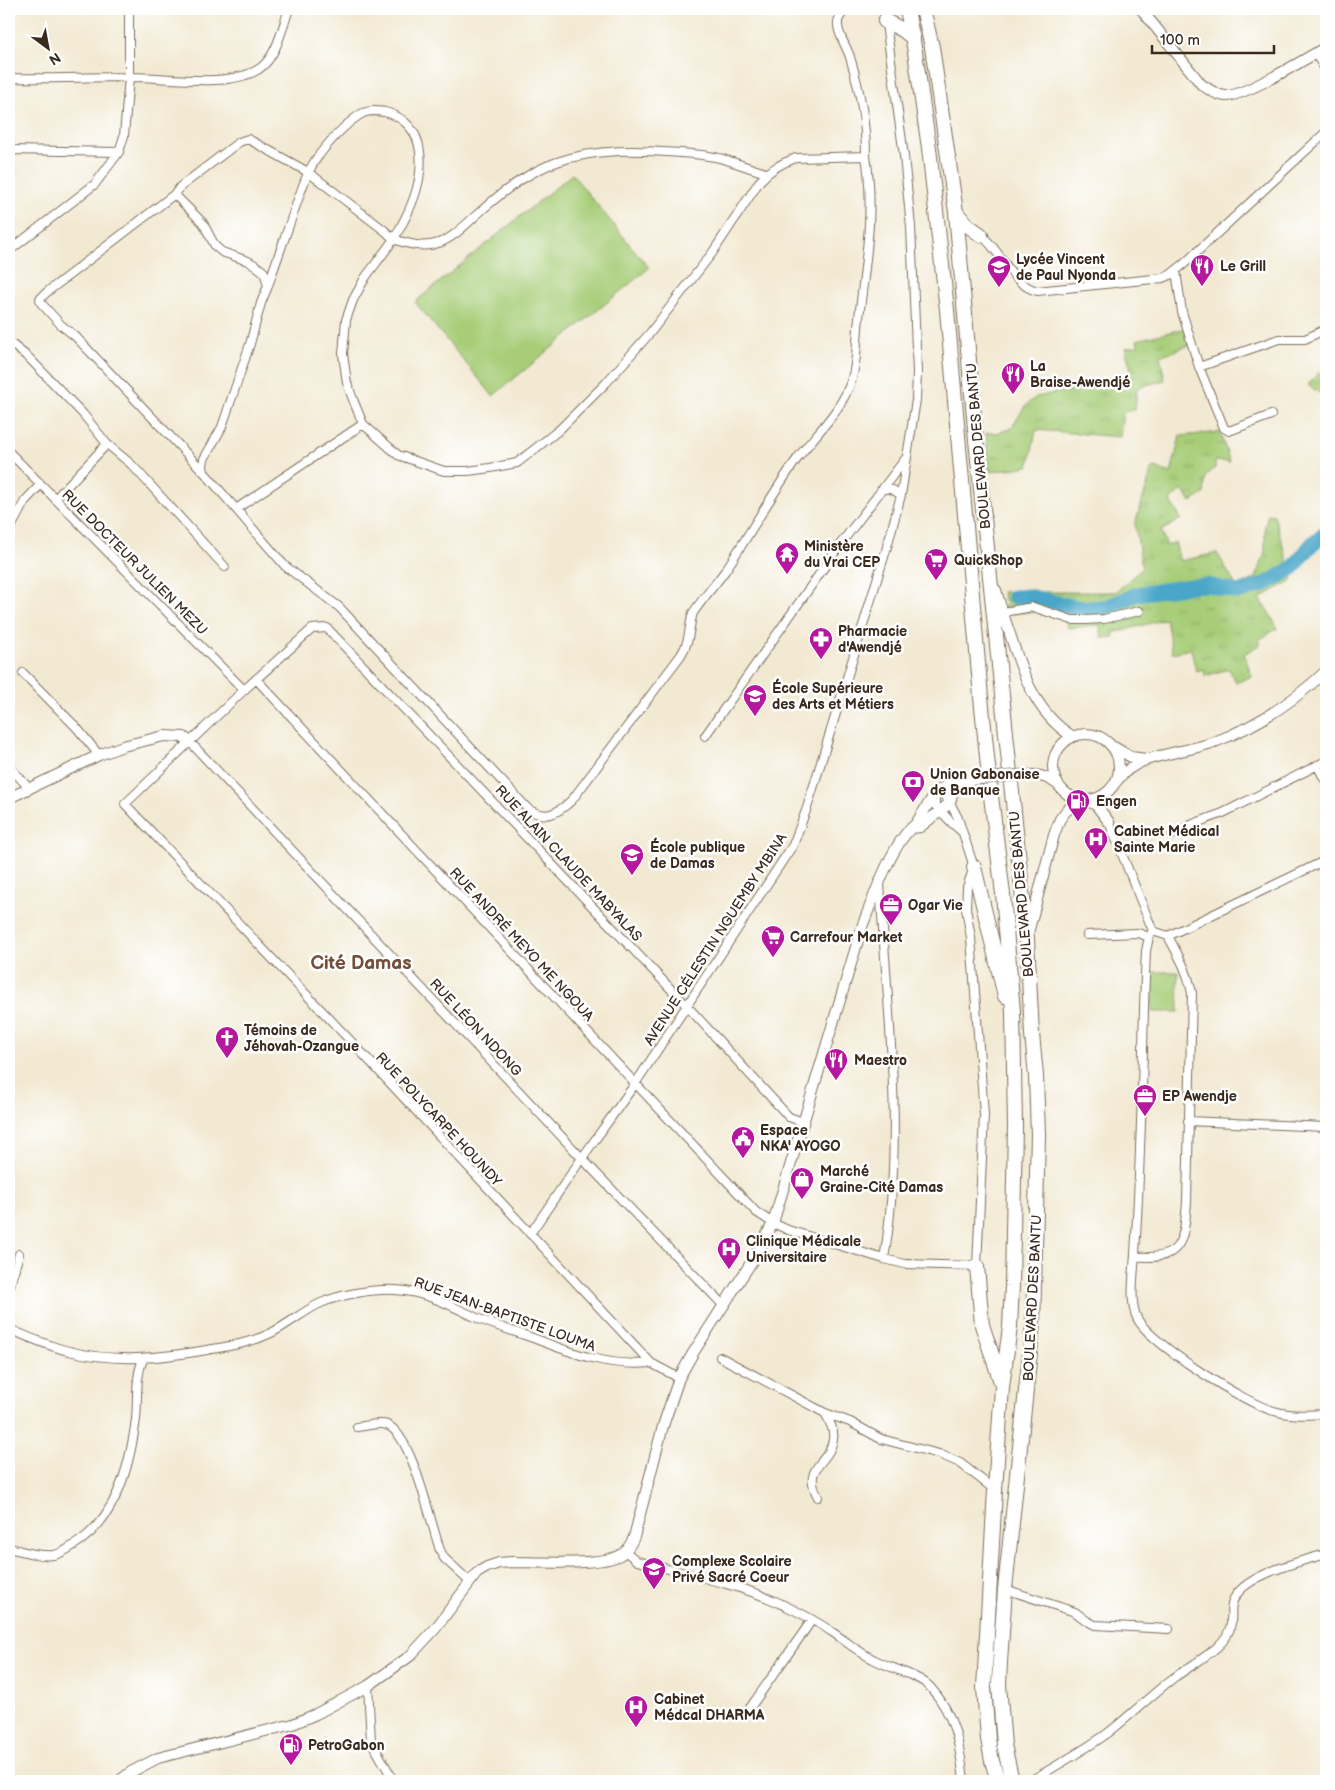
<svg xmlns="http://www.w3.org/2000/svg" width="1335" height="1790" font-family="'Balsamiq Sans',sans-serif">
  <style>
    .grass { fill: url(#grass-tufts); stroke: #717c4b }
    .wetland { fill: url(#wetland-marsh); stroke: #717c4b }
    .green { fill: #a7cd78; stroke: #717c4b }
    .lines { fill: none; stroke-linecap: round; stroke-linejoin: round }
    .river { stroke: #49a6c8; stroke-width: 15 }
    .street-casing { stroke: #7b6d5d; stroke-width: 10 }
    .secondary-casing { stroke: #7b6d5d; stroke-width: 12 }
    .highway-casing { stroke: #7b6d5d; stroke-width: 16 }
    .street { stroke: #fff; stroke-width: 8 }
    .secondary { stroke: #fff; stroke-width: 10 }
    .highway { stroke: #fff; stroke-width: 14 }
    .secondary-bridge-casing { stroke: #7b6d5d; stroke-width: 12; stroke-linecap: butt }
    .secondary-bridge { stroke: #fff; stroke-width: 10 }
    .labels { text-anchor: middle; stroke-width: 5; stroke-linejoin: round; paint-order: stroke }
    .poi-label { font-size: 14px; font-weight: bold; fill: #3b2a1e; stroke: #fff; text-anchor: start }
    .street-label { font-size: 14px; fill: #3b2a1e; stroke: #fff }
    .district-label { font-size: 19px; font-weight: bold; fill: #744f3a; stroke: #fff }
  </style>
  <defs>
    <pattern id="grass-tufts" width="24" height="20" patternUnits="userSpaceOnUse" patternTransform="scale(1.25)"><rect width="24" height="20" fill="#a7cd78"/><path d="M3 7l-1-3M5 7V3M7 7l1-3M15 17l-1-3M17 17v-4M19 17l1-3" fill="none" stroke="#91b067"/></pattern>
    <pattern id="wetland-marsh" width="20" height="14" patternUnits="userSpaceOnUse" patternTransform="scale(1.25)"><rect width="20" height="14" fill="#a7cd78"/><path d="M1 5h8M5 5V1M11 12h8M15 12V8" fill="none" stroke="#91b067"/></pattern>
  </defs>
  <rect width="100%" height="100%" fill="#fff"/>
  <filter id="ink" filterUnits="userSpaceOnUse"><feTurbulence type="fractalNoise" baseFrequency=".02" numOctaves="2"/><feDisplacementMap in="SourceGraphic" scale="10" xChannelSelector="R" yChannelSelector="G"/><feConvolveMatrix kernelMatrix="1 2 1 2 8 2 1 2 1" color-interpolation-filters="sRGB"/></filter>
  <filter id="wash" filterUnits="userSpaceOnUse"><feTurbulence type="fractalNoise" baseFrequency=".0096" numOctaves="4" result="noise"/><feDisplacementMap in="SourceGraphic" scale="20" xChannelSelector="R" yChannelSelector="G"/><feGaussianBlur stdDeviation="1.12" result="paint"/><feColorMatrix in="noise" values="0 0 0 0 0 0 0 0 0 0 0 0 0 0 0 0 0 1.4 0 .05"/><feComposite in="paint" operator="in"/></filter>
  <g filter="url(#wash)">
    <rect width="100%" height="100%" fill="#f2e9d2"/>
    <path class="grass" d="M1186,328L1190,345L1160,356L1165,380L1137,388L1135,410L1123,412L1120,437L1036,430L1029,466L989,472L986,433H996L1011,429L1025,406L1036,397L1133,377L1125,348L1138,346L1137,340Z
      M1220,432L1230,462L1215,461V468L1206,476L1204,494L1191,502L1182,490L1170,500L1181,519L1161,531L1167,546L1175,542L1180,561L1217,553L1237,587L1256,578L1265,552V525L1268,514L1274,515L1293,580L1260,598L1278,628L1259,640L1261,644L1244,654L1252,676L1236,683L1229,669L1205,676L1204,669L1196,671L1191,649L1172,653L1166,619L1113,633L1114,637L1102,638L1100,625L1068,628L1061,611L1008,613L1002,592H1116L1142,568L1135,524L1153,467L1171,473L1180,436Z"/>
    <path class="wetland" d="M1318,373L1326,375V397L1308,385Z"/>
    <path class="green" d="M572,174L649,268L493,396L415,302Z
      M1151,972H1178L1179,1012H1152Z"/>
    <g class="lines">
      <path class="river" d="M1014,597L1028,596L1077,607L1093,608L1109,606L1137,594L1190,586L1208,585L1237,592L1245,591L1267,583L1293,568L1312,544L1326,532"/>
    </g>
  </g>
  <g filter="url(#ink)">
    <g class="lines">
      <g class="street-casing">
        <path id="street" d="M847,9C842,13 837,18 838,25C838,35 847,47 850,57C860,90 866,122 866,156L796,158C781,163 769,170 759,182L713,252L650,333L606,383L559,430L517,463L490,468L468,471H444L398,455L363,424L354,402L347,383L343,354L346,320L353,300L365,278L394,239L384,230L308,172L248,139L239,142L180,187L176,193L177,197L203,223L215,246L222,252L248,261L255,265L264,272L268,286L261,303L250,344L222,427L204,459L203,466L204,472L285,566L339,607L528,809C546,820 557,814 572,800L681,655C691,639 688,629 693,613C703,598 715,585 725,571C750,534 771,495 797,459C814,436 837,415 848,389C858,368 856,341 859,318C865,264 875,211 866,156
          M1315,53L1326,71
          M9,78C48,79 88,77 127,77C164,76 227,89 259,69C277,57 282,28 289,9
          M9,150L119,152
          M176,193L47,292L40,299L41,303L61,325L75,336L204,472
          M981,235C1002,251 1010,284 1037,291L1163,278L1170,275L1184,264L1326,132
          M9,251L95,184L119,152L124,136L129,77V9
          M1176,271L1182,312L1199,367L1224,428L1229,431L1271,415
          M269,283C277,259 286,235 294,211C301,192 306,172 319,155C330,141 347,122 363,113C371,110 377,111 385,112C405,117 418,132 420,152C424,183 409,213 394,239C443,258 455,232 489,204C507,188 533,170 557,162C597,148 640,150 681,153C695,154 709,155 723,159C737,163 752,169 766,173
          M9,342L29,358L83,414L107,444L132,465L225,567
          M1199,367L1279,339H1305L1326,329
          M9,452L244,690
          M881,490C889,487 894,490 901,495
          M55,499L107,444
          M236,509L363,424
          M9,531L25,501L40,485
          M1003,612L1033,607L1072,620H1085L1104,619L1139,611
          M23,673L77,728L99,755
          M256,679L756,1212L773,1223L788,1230L884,1259L905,1264L977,1266L984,1115L971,938L966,908L967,887L974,867L958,818L948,799L938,790
          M705,736L842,542L906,458
          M190,742L594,1171L724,1306
          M1317,765L1326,782
          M9,766L30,789
          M935,794V805L951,822L961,831
          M1109,822L1153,931
          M1172,835L1193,824L1223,813L1326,761
          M880,883C887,1009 905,1134 884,1259
          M1153,931L1149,937L1146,951C1143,1017 1143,1083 1140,1148C1139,1184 1137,1219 1135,1254C1134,1272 1129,1302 1137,1318C1149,1343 1246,1404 1274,1411C1291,1416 1309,1415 1326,1414
          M1087,935L1138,933L1149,937
          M1168,936L1326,860
          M1188,1121L1326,1127
          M530,1234L582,1158L635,1084L793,845L807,808L887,547L901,495L916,400L917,372L911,227L904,156L884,9
          M1135,1256C1182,1262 1184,1241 1187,1202L1192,993C1188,971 1178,955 1168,936L1153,931
          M9,1289L19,1254
          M9,1329C28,1337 48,1346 69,1351C115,1363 161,1358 207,1350C229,1346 250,1343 269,1334C288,1325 303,1311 321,1303C341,1294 374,1289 395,1290C424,1291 452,1306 477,1318C498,1327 520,1333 541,1341C577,1355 612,1367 651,1363
          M720,1357L825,1413L850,1422L881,1439L939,1454L960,1463L995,1490
          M679,1378L651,1363L364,1055L125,804L244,690L312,629L327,628L687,1006L789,1117L803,1122
          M357,1427C366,1426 379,1422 387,1425C412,1434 431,1524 440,1550L444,1558L470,1582
          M818,1497C801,1466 830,1464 833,1439C835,1431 829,1420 825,1413
          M9,1548C23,1551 39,1557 54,1555C61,1554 68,1549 74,1545C117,1519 130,1465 136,1419C138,1398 135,1378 143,1359
          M625,1551L637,1561C681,1573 734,1583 775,1601C795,1610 815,1620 832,1632C846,1641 858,1652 873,1659C889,1668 919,1675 930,1687C955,1714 960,1746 964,1781
          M1005,1589L1075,1612L1087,1621L1095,1625L1169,1629
          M368,1686L371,1741L394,1781
          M745,1715L812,1620
          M1030,1781C1056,1766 1083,1751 1108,1733C1130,1716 1150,1696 1172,1679C1186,1669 1202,1660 1216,1648C1223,1642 1230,1633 1231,1623C1232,1615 1230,1608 1233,1601C1242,1575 1302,1561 1326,1554"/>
      </g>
      <g class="secondary-casing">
        <path id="secondary" d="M1141,9L1201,84C1208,89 1216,95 1225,96C1244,97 1307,58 1326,47
          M996,590C1000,605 1005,620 1010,634C1022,673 1036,714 1072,736
          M1053 767a33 33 0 1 1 66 0a33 33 0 1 1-66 0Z
          M1114,747L1131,757L1146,759
          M1019,775C1035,774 1046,775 1058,785
          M1115,783C1120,777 1125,771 1132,767C1151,754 1193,751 1217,741C1259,725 1293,702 1326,671
          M9,798L99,755L123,746L164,736L184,737L190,742
          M1086,800L1096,805L1109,822
          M912,828L920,827L950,803L955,782
          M1028,933L1054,835L1060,819L1066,811L1081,799
          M119,1781L131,1772L158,1758L293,1724L316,1714L368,1686L410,1656L435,1629L477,1573L487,1567L499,1563L512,1562C535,1562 602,1566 620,1555C627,1551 631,1544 634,1537L663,1426L679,1378L693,1353L756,1255L773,1223L862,927C872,901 893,840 915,825L936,792L949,784L962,781"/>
      </g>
      <g class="highway-casing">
        <path id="highway" d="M907,9L915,52L929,148L947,310L981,697L991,796L1003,894L1013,1011L1015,1126L1012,1286L1010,1327L1002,1387L995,1490L984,1688L988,1739L992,1761L998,1781
          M923,9L932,47L956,212L976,440L1027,939L1032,1034L1036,1076L1038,1135L1033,1324L1005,1589L1000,1662L999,1685L1004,1745L1012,1781
          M885,21L903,30L913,38
          M956,212L966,224L981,235
          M974,867L1005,996
          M977,1266L982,1325L1001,1382"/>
      </g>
      <use href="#street" class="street"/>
      <use href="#secondary" class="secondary"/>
      <use href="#highway" class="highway"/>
      <g class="secondary-bridge-casing">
        <path id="secondary-bridge" d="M962,781L1019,775"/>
      </g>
      <use href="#secondary-bridge" class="secondary-bridge"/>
    </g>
  </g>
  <defs>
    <g id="restaurant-pin" transform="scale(1.25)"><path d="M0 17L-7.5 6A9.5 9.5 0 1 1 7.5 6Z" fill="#b5179e" stroke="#fff"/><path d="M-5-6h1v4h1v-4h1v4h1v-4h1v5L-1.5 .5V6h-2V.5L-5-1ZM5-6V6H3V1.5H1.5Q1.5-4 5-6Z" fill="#fff"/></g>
    <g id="school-pin" transform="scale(1.25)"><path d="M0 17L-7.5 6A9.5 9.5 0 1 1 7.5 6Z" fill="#b5179e" stroke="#fff"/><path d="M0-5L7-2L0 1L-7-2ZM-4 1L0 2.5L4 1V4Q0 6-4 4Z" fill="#fff"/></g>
    <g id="temple-pin" transform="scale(1.25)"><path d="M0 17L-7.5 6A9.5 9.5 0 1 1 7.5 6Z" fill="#b5179e" stroke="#fff"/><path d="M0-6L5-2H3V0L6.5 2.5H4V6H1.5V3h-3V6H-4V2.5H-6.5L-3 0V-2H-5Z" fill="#fff"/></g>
    <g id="supermarket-pin" transform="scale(1.25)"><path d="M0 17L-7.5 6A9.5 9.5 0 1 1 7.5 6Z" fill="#b5179e" stroke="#fff"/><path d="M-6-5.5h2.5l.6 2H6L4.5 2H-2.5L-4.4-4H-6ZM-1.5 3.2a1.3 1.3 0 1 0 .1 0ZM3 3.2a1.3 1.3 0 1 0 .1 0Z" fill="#fff"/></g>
    <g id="pharmacy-pin" transform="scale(1.25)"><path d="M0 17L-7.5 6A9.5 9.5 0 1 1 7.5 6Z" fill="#b5179e" stroke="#fff"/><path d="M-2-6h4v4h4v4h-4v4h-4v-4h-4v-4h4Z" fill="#fff"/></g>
    <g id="university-pin" transform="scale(1.25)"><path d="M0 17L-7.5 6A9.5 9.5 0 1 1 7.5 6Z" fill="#b5179e" stroke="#fff"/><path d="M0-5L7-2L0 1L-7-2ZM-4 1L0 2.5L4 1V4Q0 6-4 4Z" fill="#fff"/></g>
    <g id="bank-pin" transform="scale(1.25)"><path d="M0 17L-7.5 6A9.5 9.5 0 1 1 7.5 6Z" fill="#b5179e" stroke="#fff"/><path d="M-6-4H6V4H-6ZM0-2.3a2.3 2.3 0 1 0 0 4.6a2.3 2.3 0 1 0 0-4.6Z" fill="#fff"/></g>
    <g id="fuel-pin" transform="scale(1.25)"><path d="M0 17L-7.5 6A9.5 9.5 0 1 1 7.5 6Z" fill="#b5179e" stroke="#fff"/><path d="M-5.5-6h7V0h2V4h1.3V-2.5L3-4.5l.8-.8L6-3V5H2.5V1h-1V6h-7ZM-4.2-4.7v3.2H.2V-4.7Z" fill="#fff"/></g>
    <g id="hospital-pin" transform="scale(1.25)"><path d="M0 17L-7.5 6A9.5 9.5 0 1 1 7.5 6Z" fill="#b5179e" stroke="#fff"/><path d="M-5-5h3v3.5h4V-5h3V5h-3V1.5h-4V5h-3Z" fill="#fff"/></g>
    <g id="office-pin" transform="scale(1.25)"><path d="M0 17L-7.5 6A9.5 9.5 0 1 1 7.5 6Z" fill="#b5179e" stroke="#fff"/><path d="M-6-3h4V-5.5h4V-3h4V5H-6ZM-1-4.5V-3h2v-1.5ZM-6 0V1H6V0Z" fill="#fff"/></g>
    <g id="church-pin" transform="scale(1.25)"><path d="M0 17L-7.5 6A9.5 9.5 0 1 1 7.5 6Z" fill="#b5179e" stroke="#fff"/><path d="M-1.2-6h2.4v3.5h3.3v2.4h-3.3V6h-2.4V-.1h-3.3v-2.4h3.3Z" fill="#fff"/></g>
    <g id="civic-pin" transform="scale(1.25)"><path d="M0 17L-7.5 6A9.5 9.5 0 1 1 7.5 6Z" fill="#b5179e" stroke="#fff"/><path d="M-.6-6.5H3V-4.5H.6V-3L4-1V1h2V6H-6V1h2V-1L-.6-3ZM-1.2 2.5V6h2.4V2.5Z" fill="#fff"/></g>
    <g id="shop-pin" transform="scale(1.25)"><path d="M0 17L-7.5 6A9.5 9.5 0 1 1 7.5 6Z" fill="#b5179e" stroke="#fff"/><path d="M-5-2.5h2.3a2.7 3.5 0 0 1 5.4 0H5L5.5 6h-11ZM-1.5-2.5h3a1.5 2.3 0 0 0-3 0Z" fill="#fff"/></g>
  </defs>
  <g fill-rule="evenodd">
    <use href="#restaurant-pin" x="1202" y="266"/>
    <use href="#school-pin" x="999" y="267"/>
    <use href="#restaurant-pin" x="1013" y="374"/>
    <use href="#temple-pin" x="787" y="554"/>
    <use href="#supermarket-pin" x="936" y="560"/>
    <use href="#pharmacy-pin" x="821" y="639"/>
    <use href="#university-pin" x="755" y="696"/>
    <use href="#bank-pin" x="913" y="782"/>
    <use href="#fuel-pin" x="1078" y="801"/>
    <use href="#hospital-pin" x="1096" y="839"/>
    <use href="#school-pin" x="632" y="855"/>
    <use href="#office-pin" x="891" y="905"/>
    <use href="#supermarket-pin" x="773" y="937"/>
    <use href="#church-pin" x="227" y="1038"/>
    <use href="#restaurant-pin" x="836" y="1060"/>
    <use href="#office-pin" x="1145" y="1096"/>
    <use href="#civic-pin" x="743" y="1138"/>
    <use href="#shop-pin" x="802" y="1179"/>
    <use href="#hospital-pin" x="729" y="1249"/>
    <use href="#school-pin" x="654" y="1569"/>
    <use href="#hospital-pin" x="636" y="1707"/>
    <use href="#fuel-pin" x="291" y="1745"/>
  </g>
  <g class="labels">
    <g class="poi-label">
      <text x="1016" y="264">Lycée Vincent<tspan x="1016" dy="16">de Paul Nyonda</tspan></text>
      <text x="1220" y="271">Le Grill</text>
      <text x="1030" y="371">La<tspan x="1030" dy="16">Braise-Awendjé</tspan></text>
      <text x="804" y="551">Ministère<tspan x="804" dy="16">du Vrai CEP</tspan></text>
      <text x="954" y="565">QuickShop</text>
      <text x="838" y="636">Pharmacie<tspan x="838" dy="16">d'Awendjé</tspan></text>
      <text x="772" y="693">École Supérieure<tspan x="772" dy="16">des Arts et Métiers</tspan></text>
      <text x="930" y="779">Union Gabonaise<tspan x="930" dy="16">de Banque</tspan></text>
      <text x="1096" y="806">Engen</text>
      <text x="1114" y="836">Cabinet Médical<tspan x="1114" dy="16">Sainte Marie</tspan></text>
      <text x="650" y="852">École publique<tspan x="650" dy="16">de Damas</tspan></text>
      <text x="908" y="910">Ogar Vie</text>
      <text x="790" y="942">Carrefour Market</text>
      <text x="244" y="1035">Témoins de<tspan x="244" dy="16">Jéhovah-Ozangue</tspan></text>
      <text x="854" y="1065">Maestro</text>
      <text x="1162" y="1101">EP Awendje</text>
      <text x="760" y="1135">Espace<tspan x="760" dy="16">NKA' AYOGO</tspan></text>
      <text x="820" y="1176">Marché<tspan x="820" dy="16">Graine-Cité Damas</tspan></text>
      <text x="746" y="1246">Clinique Médicale<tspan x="746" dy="16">Universitaire</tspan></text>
      <text x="672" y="1566">Complexe Scolaire<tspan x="672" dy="16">Privé Sacré Coeur</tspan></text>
      <text x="654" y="1704">Cabinet<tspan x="654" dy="16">Médcal DHARMA</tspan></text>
      <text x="308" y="1750">PetroGabon</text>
    </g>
    <g class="street-label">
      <text transform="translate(978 446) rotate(-95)" y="5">BOULEVARD DES BANTU</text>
      <text transform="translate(135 562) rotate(45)" y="5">RUE DOCTEUR JULIEN MEZU</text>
      <text transform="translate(569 863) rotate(47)" y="5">RUE ALAIN CLAUDE MABYALAS</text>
      <text transform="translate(1021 894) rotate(-95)" y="5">BOULEVARD DES BANTU</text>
      <text transform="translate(715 939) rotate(-57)" y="5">AVENUE CÉLESTIN NGUEMBY MBINA</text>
      <text transform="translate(522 944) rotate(47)" y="5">RUE ANDRÉ MEYO ME NGOUA</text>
      <text transform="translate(476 1027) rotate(47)" y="5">RUE LÉON NDONG</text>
      <text transform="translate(439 1119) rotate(47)" y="5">RUE POLYCARPE HOUNDY</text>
      <text transform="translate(1032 1298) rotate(-87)" y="5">BOULEVARD DES BANTU</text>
      <text transform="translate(505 1314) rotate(20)" y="5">RUE JEAN-BAPTISTE LOUMA</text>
    </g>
    <g class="district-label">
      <text x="361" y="969">Cité Damas</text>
    </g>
  </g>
  <rect width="1335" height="1790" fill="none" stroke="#fff" stroke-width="30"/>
  <g transform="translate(48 48) rotate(148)" stroke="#ffffff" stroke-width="4" paint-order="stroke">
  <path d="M0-4L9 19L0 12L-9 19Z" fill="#3b2a1e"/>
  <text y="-8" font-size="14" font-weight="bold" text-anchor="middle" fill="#3b2a1e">N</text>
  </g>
  <path d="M1152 45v8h122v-8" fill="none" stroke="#3b2a1e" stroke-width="2.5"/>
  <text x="1160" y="45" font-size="15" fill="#3b2a1e" stroke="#ffffff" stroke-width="4" paint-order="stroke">100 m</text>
</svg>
